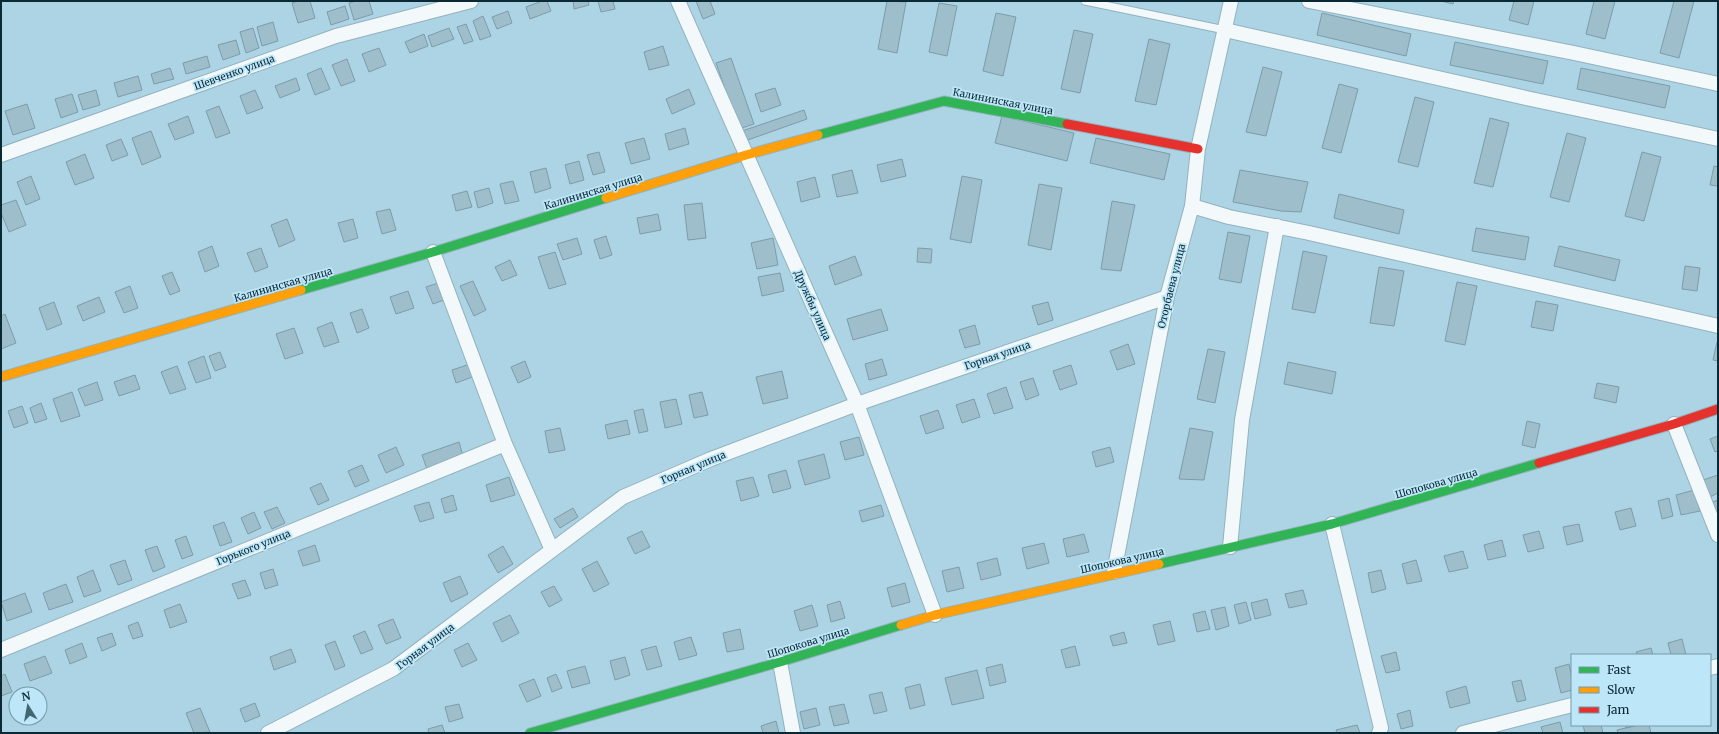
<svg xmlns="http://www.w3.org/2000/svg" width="1719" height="734" font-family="Merriweather,serif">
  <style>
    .building { fill: #9fbecb; stroke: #7d9ca9 }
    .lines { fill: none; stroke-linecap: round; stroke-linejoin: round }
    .lane-casing { stroke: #92b2be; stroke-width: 9 }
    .street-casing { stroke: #92b2be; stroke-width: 16 }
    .fast-casing { stroke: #92b2be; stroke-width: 11 }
    .slow-casing { stroke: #92b2be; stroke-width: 11 }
    .jam-casing { stroke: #92b2be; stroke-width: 11 }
    .lane { stroke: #f3f9fb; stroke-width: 7 }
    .street { stroke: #f3f9fb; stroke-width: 14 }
    .fast { stroke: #30b455; stroke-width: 9 }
    .slow { stroke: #ff9f0a; stroke-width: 9 }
    .jam { stroke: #e5322d; stroke-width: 9 }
    .labels { text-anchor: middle; stroke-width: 3.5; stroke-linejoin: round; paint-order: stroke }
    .street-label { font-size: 10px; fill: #0a2934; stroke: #bde6f8 }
  </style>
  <rect width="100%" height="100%" fill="#add4e4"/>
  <path class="building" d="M298,1H310L315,18L298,23L292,3Z
    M356,1H369L373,14L354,20L349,3Z
    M542,1H547L551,11L530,19L526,7Z
    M573,1H588L589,5L574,9Z
    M598,1H613L615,9L601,12Z
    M696,1H710L715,14L703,19Z
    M887,1L906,2L897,53L878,49Z
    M1441,1H1454L1453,4Z
    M1514,1H1534L1528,25L1509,20Z
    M1594,1H1615L1605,39L1586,34Z
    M1674,1H1694L1679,58L1660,53Z
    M939,3L957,6L947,56L929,52Z
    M345,6L349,19L331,25L327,12Z
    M508,11L512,23L497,29L492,17Z
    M996,13L1016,17L1003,76L983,71Z
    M1322,13L1411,34L1406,56L1317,35Z
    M483,16L491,36L480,40L473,21Z
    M273,22L278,41L262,46L257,27Z
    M466,24L473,41L464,44L457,27Z
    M253,28L259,48L246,53L240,32Z
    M449,28L454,39L432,47L428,36Z
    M1074,30L1093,34L1080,93L1061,89Z
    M424,34L428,46L410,53L405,42Z
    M1149,39L1170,44L1156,105L1135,101Z
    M236,40L240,54L223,60L218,45Z
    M1455,42L1548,61L1543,84L1450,65Z
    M663,46L669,65L649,70L644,52Z
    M379,48L386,65L369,72L362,54Z
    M207,56L210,67L186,74L183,63Z
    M731,58L754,124L739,129L716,63Z
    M347,59L355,81L341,86L332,65Z
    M1263,67L1282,72L1266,136L1246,132Z
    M170,68L174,79L154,84L151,74Z
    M321,68L330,89L315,95L307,74Z
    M1581,68L1670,86L1665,108L1577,89Z
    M138,76L142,90L118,97L114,83Z
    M296,78L300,90L280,98L275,86Z
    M1339,84L1358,89L1341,153L1322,148Z
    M775,88L781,105L761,112L755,94Z
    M689,89L695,104L672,114L666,99Z
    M96,90L100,105L83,110L78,95Z
    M255,90L263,108L247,114L240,96Z
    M72,94L78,112L61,118L55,99Z
    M1415,97L1434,102L1418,167L1398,162Z
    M27,104L35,128L13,135L5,111Z
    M219,106L230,133L216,138L206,111Z
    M804,110L807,119L745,141L742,131Z
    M188,116L194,133L175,140L168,124Z
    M1002,116L1074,133L1067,161L995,143Z
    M1490,118L1509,123L1493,187L1474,183Z
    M685,128L689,144L669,150L665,134Z
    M151,131L161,157L142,165L132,138Z
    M1567,133L1586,138L1569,202L1550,197Z
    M644,138L650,159L631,164L625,143Z
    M1096,138L1170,154L1164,180L1090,163Z
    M121,139L128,155L112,161L106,145Z
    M599,152L605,172L593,175L587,155Z
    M1642,152L1661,157L1644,221L1625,216Z
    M85,154L94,178L75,185L66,162Z
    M902,159L906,176L881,182L877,165Z
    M579,161L584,180L570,184L565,165Z
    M1714,166L1718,167V186L1710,185Z
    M546,168L551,188L535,193L530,172Z
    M852,170L858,193L837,197L832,175Z
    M1240,170L1308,182L1301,212L1281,211L1233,202Z
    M31,176L40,199L26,205L17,182Z
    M962,176L982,180L971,243L950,239Z
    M815,177L820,197L801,202L797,182Z
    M513,181L519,201L505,204L500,184Z
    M1039,184L1062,188L1051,250L1028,245Z
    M489,188L493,203L478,208L474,192Z
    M467,191L472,207L456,211L452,195Z
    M1339,194L1404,210L1399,234L1334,218Z
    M16,200L26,225L9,232L1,213V205Z
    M1112,201L1135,205L1121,271L1101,269Z
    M702,203L706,238L688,240L684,205Z
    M390,209L396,230L382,234L376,212Z
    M658,214L661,230L640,234L637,218Z
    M287,219L295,240L279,247L271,225Z
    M353,219L358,238L344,242L338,223Z
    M1476,228L1529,237L1525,260L1472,251Z
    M1228,232L1250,236L1241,283L1219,279Z
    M606,236L612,255L600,259L594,240Z
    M577,238L582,254L563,260L557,244Z
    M773,238L778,265L757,269L751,243Z
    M212,246L219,266L205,272L198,252Z
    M1559,246L1620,260L1615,281L1554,266Z
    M261,248L268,267L255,272L247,253Z
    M918,248L932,249L931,263L917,262Z
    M1303,251L1327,256L1315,313L1292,309Z
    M555,252L566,284L549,289L538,257Z
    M855,256L862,275L835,285L829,266Z
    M510,260L517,275L502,281L495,267Z
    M1685,266L1700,268L1697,291L1682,289Z
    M1379,267L1404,271L1394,326L1370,323Z
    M172,272L180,291L170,295L162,276Z
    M780,273L784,291L762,296L758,277Z
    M473,281L486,310L474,316L460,286Z
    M441,282L447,299L433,304L426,287Z
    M1457,282L1477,286L1465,345L1445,341Z
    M130,286L138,308L124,313L115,292Z
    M408,291L414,308L396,314L390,297Z
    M99,297L105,312L83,321L77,306Z
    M1536,301L1558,305L1553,331L1531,327Z
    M54,302L62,324L47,330L39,308Z
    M1048,302L1053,320L1038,325L1032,306Z
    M362,309L369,328L357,333L350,313Z
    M881,309L888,330L853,340L847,319Z
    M5,314L16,343L1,349V316Z
    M332,322L339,342L324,347L317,328Z
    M975,325L980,344L965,348L959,330Z
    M294,328L303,353L285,359L276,334Z
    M1717,342L1718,343V361L1713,360Z
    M1128,344L1135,364L1117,370L1110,351Z
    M1208,349L1225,352L1215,403L1197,399Z
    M220,352L226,367L215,371L209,356Z
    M204,356L211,378L196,383L188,362Z
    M882,359L887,375L869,380L865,364Z
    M525,361L531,377L518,383L511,367Z
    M1288,362L1336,372L1332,394L1284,384Z
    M470,364L475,376L456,383L452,370Z
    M1071,365L1077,384L1060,390L1053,371Z
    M177,366L186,389L170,394L161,372Z
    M782,371L788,398L763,404L756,377Z
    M135,375L140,389L119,396L114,382Z
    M1033,378L1039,395L1026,400L1020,382Z
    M97,382L103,400L85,406L78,389Z
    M1597,383L1619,387L1616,403L1594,398Z
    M1006,387L1013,408L994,414L987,394Z
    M72,392L80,416L61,422L53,399Z
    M702,392L708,415L694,418L689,395Z
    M676,399L682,424L665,428L660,402Z
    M974,399L980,417L962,423L956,405Z
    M41,403L47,419L35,423L30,408Z
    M22,406L28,423L14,428L8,411Z
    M643,409L648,431L639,433L634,411Z
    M938,410L944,428L926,434L920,416Z
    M627,420L630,434L608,439L605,425Z
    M1527,421L1540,424L1535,448L1522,445Z
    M560,428L565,450L549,453L545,431Z
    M1190,428L1213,432L1204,480L1179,479Z
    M1718,436V451L1715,452L1710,439Z
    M859,437L864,455L845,460L840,442Z
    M459,442L463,456L427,469L422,455Z
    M396,447L404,465L386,473L378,455Z
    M1110,447L1114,462L1096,467L1092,452Z
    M824,454L830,478L805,485L798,461Z
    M362,465L369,481L355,487L348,471Z
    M786,470L791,488L773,493L768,475Z
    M1718,475V493L1710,497L1703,480Z
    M509,477L515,495L491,502L486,485Z
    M753,477L759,496L741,501L736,481Z
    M321,483L329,500L318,505L310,488Z
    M1694,490L1700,511L1681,515L1676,495Z
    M453,495L457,510L445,513L441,499Z
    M1669,498L1673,516L1662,519L1658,501Z
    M1718,500V517L1710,503Z
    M429,502L434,518L420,522L414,506Z
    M881,505L884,516L862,522L859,511Z
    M277,507L285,523L272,529L264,512Z
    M573,508L578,517L560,528L554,519Z
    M1631,508L1636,526L1620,530L1615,512Z
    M254,512L261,528L248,534L241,518Z
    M224,522L232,542L220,546L213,526Z
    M1579,524L1583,541L1567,545L1563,527Z
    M642,531L650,547L635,554L627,538Z
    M1539,531L1544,548L1528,552L1523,535Z
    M1084,534L1089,552L1067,557L1063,539Z
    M186,536L193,555L182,559L175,540Z
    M1502,540L1506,556L1488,560L1484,545Z
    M1044,543L1049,563L1027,569L1022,548Z
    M315,545L320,561L303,566L298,551Z
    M157,546L165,567L153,572L145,550Z
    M503,546L513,564L498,573L488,555Z
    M1463,551L1468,568L1449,572L1444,556Z
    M997,558L1001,575L981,580L977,563Z
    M125,560L132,580L118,585L110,565Z
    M1416,560L1422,581L1407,584L1402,564Z
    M597,561L609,584L594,592L582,569Z
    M959,567L964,588L947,592L942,571Z
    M273,569L278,585L265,589L260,573Z
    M93,570L101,591L84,597L77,577Z
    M1381,570L1386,589L1372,593L1368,573Z
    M460,576L468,594L451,602L443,583Z
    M245,580L251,595L238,599L232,584Z
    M905,583L910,602L892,607L887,588Z
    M66,584L73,602L49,610L43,593Z
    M554,586L562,600L549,607L541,592Z
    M1303,590L1307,604L1289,608L1285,594Z
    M25,593L32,612L7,621L1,602Z
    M1267,599L1271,615L1255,619L1251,603Z
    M840,601L845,618L831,622L827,605Z
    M1246,602L1251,620L1239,624L1234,605Z
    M180,604L187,622L170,628L164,610Z
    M812,605L818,626L800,631L794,611Z
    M1225,607L1229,626L1216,630L1211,610Z
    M1205,611L1210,629L1197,632L1193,614Z
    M510,615L519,633L502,642L493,623Z
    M393,619L401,638L386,644L378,625Z
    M1170,621L1175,641L1158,645L1153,625Z
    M138,622L143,636L133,639L128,626Z
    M740,629L744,649L727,652L723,633Z
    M365,631L373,649L361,654L353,636Z
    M1124,632L1127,643L1113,646L1110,636Z
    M112,633L116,645L102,651L97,638Z
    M691,637L697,655L679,660L674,642Z
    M1682,639L1686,655H1671L1668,643Z
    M335,641L345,666L335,670L325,645Z
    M82,643L87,657L70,664L65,650Z
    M468,643L477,660L462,667L454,650Z
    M656,646L662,666L647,670L641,650Z
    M1075,646L1080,665L1066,668L1061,650Z
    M1651,648L1653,655H1637L1636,652Z
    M291,649L296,662L274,670L270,657Z
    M1396,652L1400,670L1386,673L1381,656Z
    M45,656L52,673L30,681L24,664Z
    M625,657L630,675L615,680L610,661Z
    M1002,664L1006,682L990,686L986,668Z
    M1569,664L1572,678V690L1561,693L1555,668Z
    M585,666L590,683L572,688L567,671Z
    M977,670L984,698L952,705L945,678Z
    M5,674L12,692L1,696V676Z
    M556,674L562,688L552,692L547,678Z
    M534,679L541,696L527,702L519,685Z
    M1521,680L1526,700L1517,702L1512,682Z
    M920,684L925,705L910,709L905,688Z
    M1466,686L1470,703L1450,708L1446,692Z
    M882,692L887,711L874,714L869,695Z
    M255,703L260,716L245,722L240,709Z
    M459,704L463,718L449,722L445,707Z
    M844,704L849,723L834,726L829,707Z
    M200,708L210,732L194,733L186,713Z
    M816,708L820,725L804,729L800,712Z
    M1410,710L1413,726L1401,729L1397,714Z
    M776,721L779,733H763L761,726Z
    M1560,722L1563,733H1543L1541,727Z
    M442,725L445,733H429L428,729Z
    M1357,725L1360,733H1337L1336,730Z
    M1583,725H1601L1603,733H1585Z
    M1625,725H1638L1626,728Z
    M1638,725H1649L1651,733H1618L1617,730Z"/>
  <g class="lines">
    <g class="lane-casing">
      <path id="lane" d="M1085,1L1225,30"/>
    </g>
    <g class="street-casing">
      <path id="street" d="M678,1L857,404L935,615
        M1309,1L1574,53L1718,84
        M1225,30L1526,98L1718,139
        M1,155L336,36L471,1
        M1192,206L1229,217L1309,233L1718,326
        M433,252L505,444L552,550
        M1674,424L1718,535
        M1332,524L1381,728L1379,733
        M1230,547L1242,420L1277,226
        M1114,572L1167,297L1192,206L1198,149L1231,1
        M1,650L505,444
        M780,662L793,733
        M1710,668L1718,666
        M268,733L393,669L623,497L711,459L857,404L1167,297
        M1463,733L1572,705"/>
    </g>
    <g class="fast-casing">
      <path id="fast" d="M818,135L944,101L1067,124
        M301,290L433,252L606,198
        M1159,564L1332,524L1539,463
        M530,733L780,662L901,625"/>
    </g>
    <g class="slow-casing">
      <path id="slow" d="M606,198L746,155L818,135
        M1,377L301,290
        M901,625L935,615L1159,564"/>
    </g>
    <g class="jam-casing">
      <path id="jam" d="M1067,124L1198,149
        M1539,463L1674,424L1718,409"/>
    </g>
    <use href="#lane" class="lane"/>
    <use href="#street" class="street"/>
    <use href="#fast" class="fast"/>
    <use href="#slow" class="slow"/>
    <use href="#jam" class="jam"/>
  </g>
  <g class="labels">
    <g class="street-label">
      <text transform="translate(234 72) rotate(-20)" y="4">Шевченко улица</text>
      <text transform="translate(1003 101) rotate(11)" y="4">Калининская улица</text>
      <text transform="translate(593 191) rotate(-17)" y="4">Калининская улица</text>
      <text transform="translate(283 284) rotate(-16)" y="4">Калининская улица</text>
      <text transform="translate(1171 286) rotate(-76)" y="4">Оторбаева улица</text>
      <text transform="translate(813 305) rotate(66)" y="4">Дружбы улица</text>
      <text transform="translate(997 355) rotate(-19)" y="4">Горная улица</text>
      <text transform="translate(693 467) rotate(-23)" y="4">Горная улица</text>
      <text transform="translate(1436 483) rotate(-16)" y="4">Шопокова улица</text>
      <text transform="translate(253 547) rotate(-22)" y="4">Горького улица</text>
      <text transform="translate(1122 560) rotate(-13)" y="4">Шопокова улица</text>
      <text transform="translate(808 642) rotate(-17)" y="4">Шопокова улица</text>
      <text transform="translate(425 646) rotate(-37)" y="4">Горная улица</text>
    </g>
  </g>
  <rect width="1719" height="734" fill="none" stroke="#0a2934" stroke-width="4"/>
  <rect x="1571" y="654" width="140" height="72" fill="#bde6f8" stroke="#759aaa"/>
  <rect x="1579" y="667" width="20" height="6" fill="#30b455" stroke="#759aaa"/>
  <text x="1607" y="674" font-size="12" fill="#0a2934">Fast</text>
  <rect x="1579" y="687" width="20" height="6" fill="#ff9f0a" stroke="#759aaa"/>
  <text x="1607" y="694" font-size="12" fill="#0a2934">Slow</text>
  <rect x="1579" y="707" width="20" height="6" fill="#e5322d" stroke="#759aaa"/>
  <text x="1607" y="714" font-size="12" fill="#0a2934">Jam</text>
  <g transform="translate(28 706) rotate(349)"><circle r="19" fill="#bde6f8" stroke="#759aaa"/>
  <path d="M0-3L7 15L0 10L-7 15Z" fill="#436572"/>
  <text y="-6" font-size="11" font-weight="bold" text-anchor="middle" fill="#0a2934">N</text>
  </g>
</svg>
